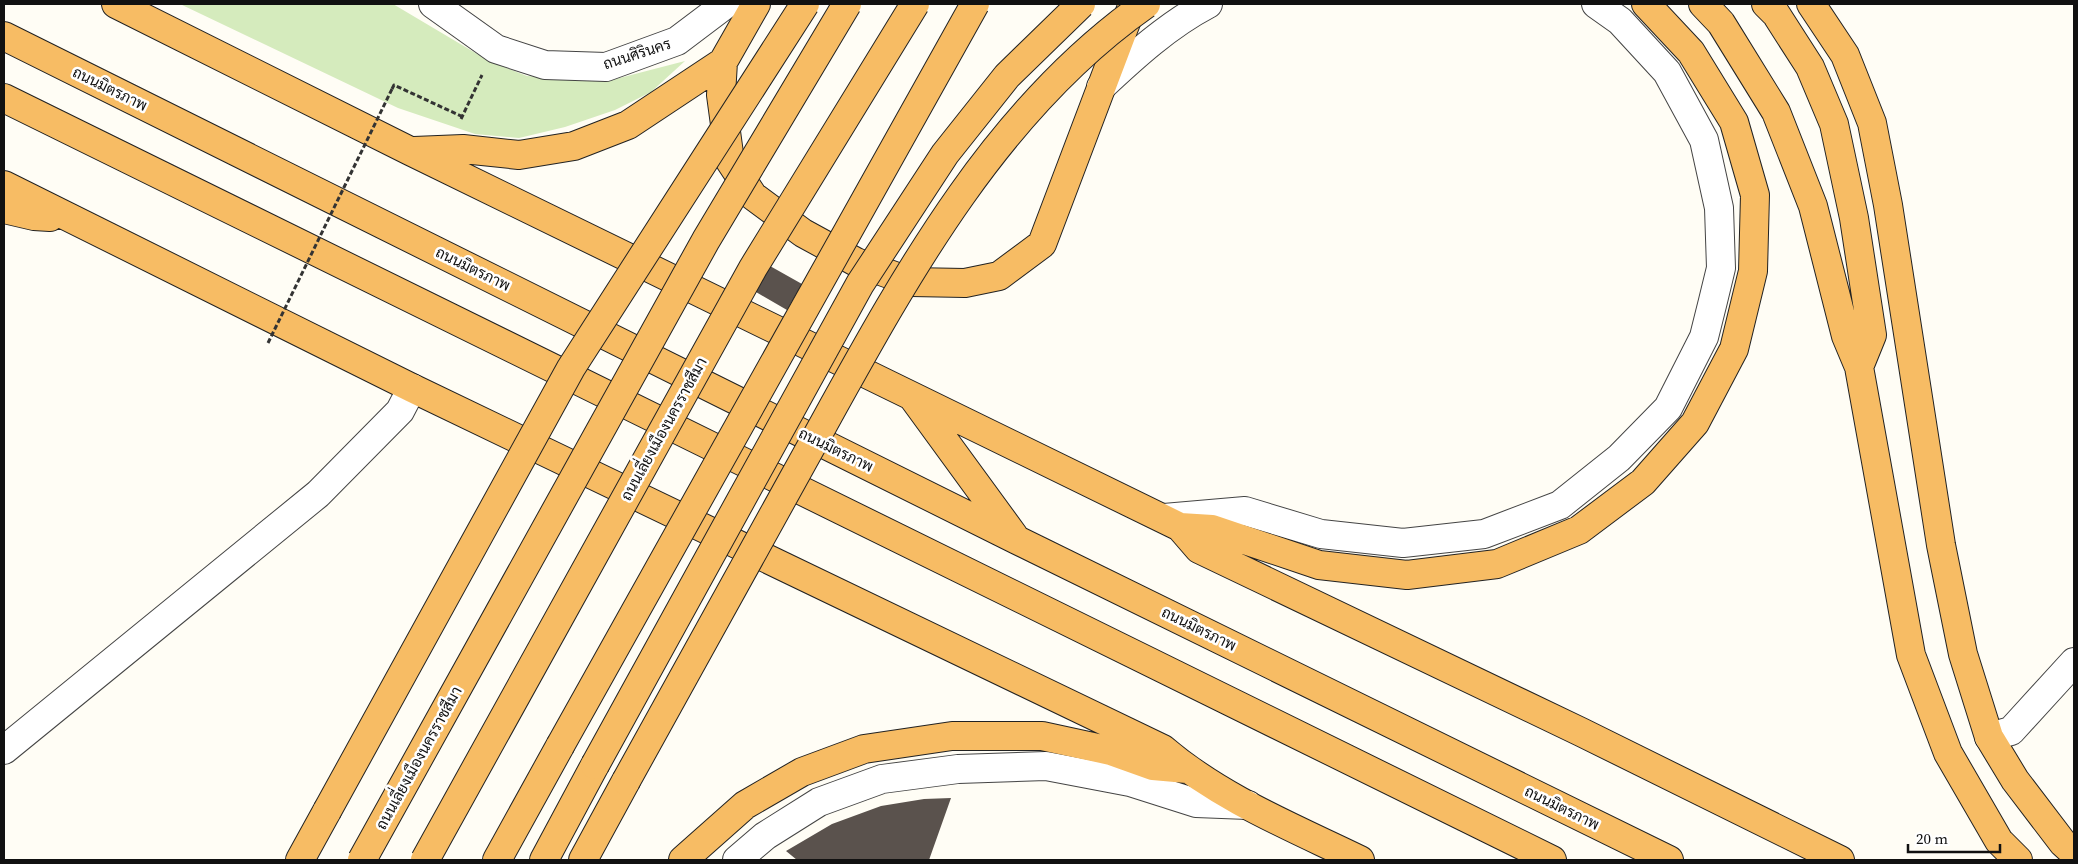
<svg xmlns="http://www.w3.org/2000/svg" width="2078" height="864" font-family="'Source Serif 4',Sarabun,serif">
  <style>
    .park { fill: #d5ebbd }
    .building { fill: #5a524d }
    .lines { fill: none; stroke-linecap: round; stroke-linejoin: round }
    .minor-casing { stroke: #444; stroke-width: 30 }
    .tertiary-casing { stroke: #444; stroke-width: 30 }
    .trunk-casing { stroke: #222; stroke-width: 30 }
    .path { stroke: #333; stroke-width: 3; stroke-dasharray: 5 2.5; stroke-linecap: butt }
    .minor { stroke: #fff; stroke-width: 28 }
    .tertiary { stroke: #fff; stroke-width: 28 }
    .trunk { stroke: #f7bc64; stroke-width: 28 }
    .trunk-bridge-casing { stroke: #222; stroke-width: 30; stroke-linecap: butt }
    .path-bridge { stroke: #333; stroke-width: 3; stroke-dasharray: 5 2.5; stroke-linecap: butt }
    .trunk-bridge { stroke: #f7bc64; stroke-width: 28 }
    .labels { text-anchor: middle; stroke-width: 5; stroke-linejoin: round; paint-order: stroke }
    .street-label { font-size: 15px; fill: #111; stroke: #fff }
  </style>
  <rect width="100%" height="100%" fill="#fffdf5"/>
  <path class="park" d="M180,4H393L489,61L527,76L608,81L685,61L651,92L615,110L565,127L519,138L475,134L398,108Z"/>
  <path class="building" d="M770,266L802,284L787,310L756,292Z
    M951,798L929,860H797L786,851L832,824L881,806L924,799Z"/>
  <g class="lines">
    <g class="minor-casing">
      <path id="minor" d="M1101,87C1134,56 1168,25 1208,4
        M1164,518L1245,511L1321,534L1403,543L1484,534L1560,505L1619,458L1668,408L1704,337L1713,301L1721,268L1719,208L1704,140L1667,72L1620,21L1596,4
        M1989,737L2011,731L2074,662
        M4,750L318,494L400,411L412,388
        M737,860L765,836L819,802L882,779L958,769L1046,766L1130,782L1196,803L1248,805"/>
    </g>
    <g class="tertiary-casing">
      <path id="tertiary" d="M433,4L496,49L545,65L606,67L677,41L726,4"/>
    </g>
    <g class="trunk-casing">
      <path id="trunk" d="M116,4L410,151L1180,527L1199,549L1581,732L1840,860
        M1703,4L1721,23L1776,112L1813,206L1846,336L1859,367L1911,655L1948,753L1999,841L2018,860
        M1766,4L1776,14L1810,67L1834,124L1854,218L1872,335L1859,367
        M1811,4L1845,55L1872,123L1888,205L1941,545L1963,654L1989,737L2015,780L2063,843L2074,853
        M4,36L1017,540L1669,860
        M723,62L721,95L730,161L753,196L803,233L856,262L911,282L965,283L999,276L1042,244L1131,9
        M4,98L1552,860
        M414,151L463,149L519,155L574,146L628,125L723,62L756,4
        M4,185L412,388L1163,749C1220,798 1292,827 1360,860
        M4,209L34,216L50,217
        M914,399L1014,536
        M1180,527L1212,529L1319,565L1407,575L1497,564L1579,530L1643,482L1695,423L1734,349L1753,271L1755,195L1734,122L1691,52L1646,4
        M300,860L327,811
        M497,860L560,746
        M544,860L595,765
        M583,860L626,781
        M683,860L745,805L802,772L864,749L952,736H1042L1111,751L1153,766L1187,769"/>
    </g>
    <path class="path" d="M392,89L394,85L461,116
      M461,119L482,75"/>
    <use href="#minor" class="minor"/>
    <use href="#tertiary" class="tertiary"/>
    <use href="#trunk" class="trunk"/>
    <g class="trunk-bridge-casing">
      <path id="trunk-bridge" d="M560,746L975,4
        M595,765L860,284L945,154L1007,76L1081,4
        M626,781C686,672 747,563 807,454C898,290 989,114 1146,4
        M327,811L571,368L805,4
        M362,860L706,240L847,4
        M425,860L753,268L915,4"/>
    </g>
    <path class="path-bridge" d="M268,343L392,89"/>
    <use href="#trunk-bridge" class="trunk-bridge"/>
  </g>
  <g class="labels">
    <g class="street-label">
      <text transform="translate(637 54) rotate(-18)" y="5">ถนนศิรินคร</text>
      <text transform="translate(110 89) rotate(26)" y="5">ถนนมิตรภาพ</text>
      <text transform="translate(473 269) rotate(26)" y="5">ถนนมิตรภาพ</text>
      <text transform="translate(664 429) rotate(-61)" y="5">ถนนเลี่ยงเมืองนครราชสีมา</text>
      <text transform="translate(836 450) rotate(26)" y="5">ถนนมิตรภาพ</text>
      <text transform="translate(1199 629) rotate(26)" y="5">ถนนมิตรภาพ</text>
      <text transform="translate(419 758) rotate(-61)" y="5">ถนนเลี่ยงเมืองนครราชสีมา</text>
      <text transform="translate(1562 808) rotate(26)" y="5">ถนนมิตรภาพ</text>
    </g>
  </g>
  <rect width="2078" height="864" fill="none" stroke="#111111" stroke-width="10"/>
  <path d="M1908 844v8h92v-8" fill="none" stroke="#111111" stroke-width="2.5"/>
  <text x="1916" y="844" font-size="15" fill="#111111" stroke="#ffffff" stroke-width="4" paint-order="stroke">20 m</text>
</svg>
